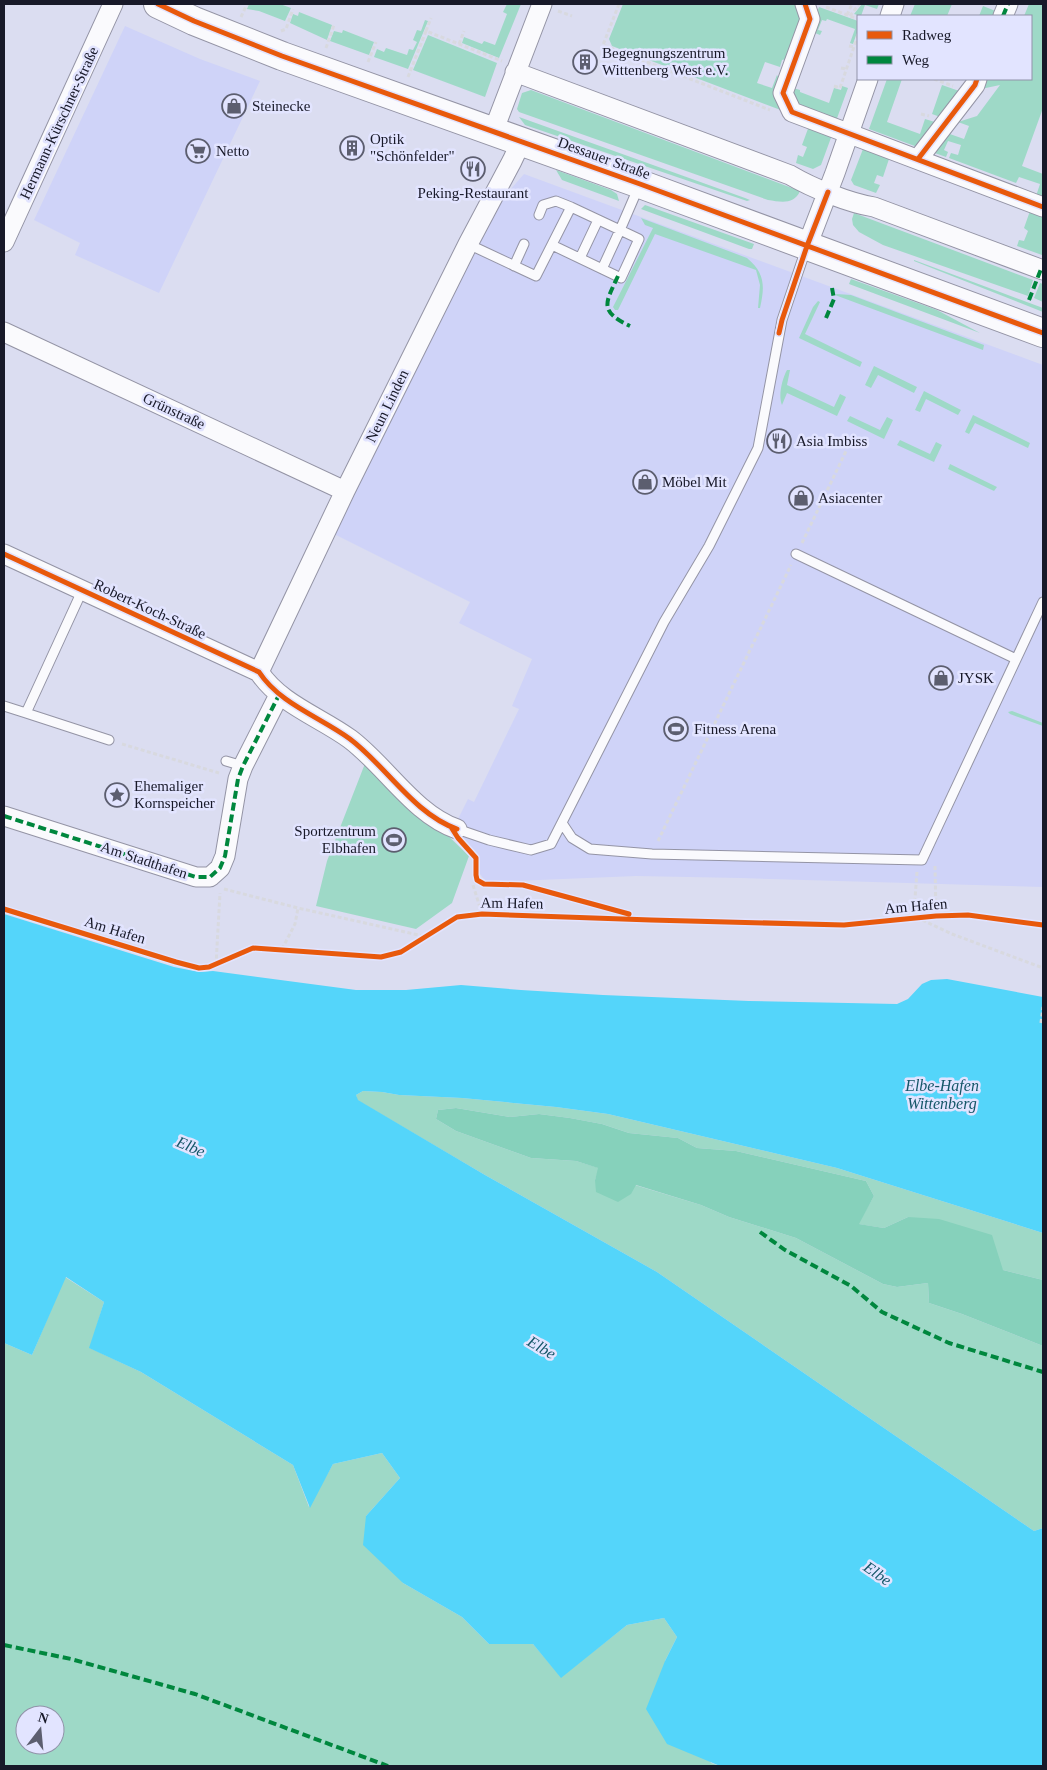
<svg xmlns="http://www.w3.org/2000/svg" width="1047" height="1770" font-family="'Times New Roman',serif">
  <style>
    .built { fill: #cfd3f8 }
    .green { fill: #9ed9c7; fill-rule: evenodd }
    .forest { fill: #86d1bb }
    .water { fill: #54d5fa }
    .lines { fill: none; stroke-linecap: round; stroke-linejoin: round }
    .lane-casing { stroke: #9494a5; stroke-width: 11 }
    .street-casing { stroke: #9494a5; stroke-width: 21 }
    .primary-casing { stroke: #9494a5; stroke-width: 30 }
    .path { stroke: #d8d9df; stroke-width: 3; stroke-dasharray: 4 2.5; stroke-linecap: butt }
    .lane { stroke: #fafafd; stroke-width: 9 }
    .street { stroke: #fafafd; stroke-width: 19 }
    .primary { stroke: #fafafd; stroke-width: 28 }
    .quiet { stroke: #00873e; stroke-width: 4; stroke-dasharray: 8 4; stroke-linecap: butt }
    .cycleway-casing { stroke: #e2e4ff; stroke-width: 8 }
    .cycleway { stroke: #e8590c; stroke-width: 5 }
    .labels { text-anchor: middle; stroke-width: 5; stroke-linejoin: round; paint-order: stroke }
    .poi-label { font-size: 15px; fill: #181929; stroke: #e2e4ff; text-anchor: start }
    .street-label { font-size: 15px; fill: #181929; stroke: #e2e4ff }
    .water-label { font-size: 16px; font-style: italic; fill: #145668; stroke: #e2e4ff }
  </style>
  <rect width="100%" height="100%" fill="#dbddf1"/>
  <path class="built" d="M125,26L200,59L260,81L159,293L75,255L80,243L34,220Z
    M524,174L1043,365V887L741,878L636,876L488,882L483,878L480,874V860L477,854L459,836L456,823L468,799L474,802L519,709L512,706L532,659L459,623L470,602L332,533L503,198Z"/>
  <path class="green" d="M249,4H280L291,8L285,21L259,11L247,9Z
    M507,4H521L499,58L462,43L464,37L482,44L484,41L495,45L507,14L503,12Z
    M623,4H800L804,21L791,58L782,60L780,67L765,62L757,83L772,88L777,75L781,82L786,112L612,46L609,39Z
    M862,4H879L877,9L865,5L861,16L854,14Z
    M915,4H952L947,16H910Z
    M1029,4H1043V108L1022,166L1043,174V202L1035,199L1040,184L1019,177L1016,183L949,158L951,153L958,155L961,145L948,141L944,150L948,152L946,157L932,152L947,133L964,139L969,126L958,122L977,116L1000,85L981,89L985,79H1031V16H1024Z
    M983,6L998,12L997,16H979Z
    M819,7L858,21V30L853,44L850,43L855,29L827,19L826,21L822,20L818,30L822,31L820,35L810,31Z
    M299,12L332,25L327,40L290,23L293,14L298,16Z
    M425,20L428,21L408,69L374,57L377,49L384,52L386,48L407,55L409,49L413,50L417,42L413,40L417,30L421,31Z
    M343,30L374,42L369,55L330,41L334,31L342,33Z
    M428,35L497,63L485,97L413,70Z
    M887,79H902L887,122L920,134L925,119L938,123L920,148L869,129Z
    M942,85L962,92L943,118L932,114Z
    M842,86L848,88L836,121L795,106L790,87L800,90V92L829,103L834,88L841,90Z
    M531,90L800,191C794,205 781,202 768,200L519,112L517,109L522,93Z
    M519,117L745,198L750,200L747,201L525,125Z
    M809,126L832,135L821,165L813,169L796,163L798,155L803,157L807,147L802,145Z
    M863,149L889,159L883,177L877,175L874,183L880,185L876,193L854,185L851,180Z
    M556,170L611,190L617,194L619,201L562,180Z
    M645,205L754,244L752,249H749L641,209Z
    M1030,211L1043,216V254L1042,255L1017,246L1019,240L1024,241L1028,231L1024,228Z
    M854,213L1033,280L1028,296L883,245L859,232L853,225L852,219Z
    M641,218L747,258C765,273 765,286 760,308H758L760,285L756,270L655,234L618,310H615L613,307L653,228L645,225Z
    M914,260L1043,308V312L914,261Z
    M851,279L937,310L980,333L849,284Z
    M1040,283L1043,284V302L1034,298Z
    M837,294L851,295L984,345L983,350L835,295Z
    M818,301L820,302L805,334L862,362L860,367L799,338L813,307Z
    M874,366L917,387L914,393L878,375L871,388L865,385Z
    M787,370H790L787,385L834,407L840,394L846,397L837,416L787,393L782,405C778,396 782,379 787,370Z
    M924,391L961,410L958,415L926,399L920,412L915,410Z
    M973,415L1030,443L1028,448L975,423L969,434L965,432Z
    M850,416L880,430L887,417L893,420L884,439L847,421Z
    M900,440L930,454L936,442L942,445L934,462L897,445Z
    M950,464L997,487L994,491L948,469Z
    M1012,711L1043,723V726L1010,714L1008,712Z
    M366,761L436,824L469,856L452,903L416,929L316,906L327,861Z
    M363,1091L382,1092L399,1095L462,1098L556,1107L608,1114L837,1168L1043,1233V1280L1003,1270L908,1217L884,1228L858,1224L874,1196L866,1181L736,1151L697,1148L678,1138L629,1133L602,1124L570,1118L539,1114L510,1117L456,1108L438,1110L436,1119L456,1131L531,1158L576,1161L599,1168L595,1180L635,1185L701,1205L729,1217L796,1238L883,1284L897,1287L928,1283L929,1303L962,1314L1043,1346V1528L1034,1531L657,1272L485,1175L357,1100L356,1095Z
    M65,1277L104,1302L90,1348L141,1372L293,1465L309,1507L333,1464L382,1453L400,1478L366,1516L403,1583L462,1617L489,1644H533L561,1677L627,1625L664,1618L677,1637L665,1661L711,1763L720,1766H4V1343L32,1355ZM25,1715H55V1745H25Z"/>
  <path class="forest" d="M456,1108L510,1117L539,1114L570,1118L602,1124L629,1133L678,1138L697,1148L736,1151L866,1181L874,1196L859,1224L884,1228L908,1217L939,1219L992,1235L1003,1270L1043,1280V1346L962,1314L929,1303L928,1283L897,1287L883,1284L796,1238L729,1217L701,1205L636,1185L631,1194L618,1202L596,1192L595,1180L598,1168L576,1161L531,1158L456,1131L436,1119L438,1110Z"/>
  <path class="water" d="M4,914L174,967L199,972L213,971L356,990H406L461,985L521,990L603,995L749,1001L897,1004L908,999L922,984L931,980L947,979L1043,997V1233L837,1168L608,1114L556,1107L462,1098L399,1095L382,1092L363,1091L356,1095L358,1100L485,1175L657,1272L1034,1531L1043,1528V1766H720L667,1744L646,1709L665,1661L677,1637L664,1618L627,1625L561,1678L533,1644H489L462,1617L403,1583L363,1545L366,1516L400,1478L382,1453L333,1464L310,1508L293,1465L141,1372L89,1348L104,1302L66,1277L32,1355L4,1343Z"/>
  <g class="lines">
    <g class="lane-casing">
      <path id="lane" d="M539,215L543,205L556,201L571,207
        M468,244L536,276L571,207L620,230L639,186
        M552,245L621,278L639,239L620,230L602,269
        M580,258L598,220
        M514,266L524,244
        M796,554L1016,659
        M82,591L26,713L109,740
        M4,706L26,713
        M226,761L243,766
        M562,823L572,838L590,849L652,854L922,860L1043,602
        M457,829L489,840L531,850L551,844L664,622L709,546L758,448L782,320L806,249"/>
    </g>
    <g class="street-casing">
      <path id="street" d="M805,4L810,19L783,93L792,112L1043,207
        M890,16L894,4
        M1003,16L1008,4
        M515,72L790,175C812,188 849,203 874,207L1043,270
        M493,132L542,4
        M918,159L975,85L977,79
        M4,242L113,4
        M807,246L835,173L868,79
        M4,332L345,491
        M4,554L259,672C280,704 320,717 350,739C386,766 414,814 457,829
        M259,672L345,491L468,244L512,161L521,142
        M4,816L196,877H210L220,868L225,856L238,779L243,766L279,695"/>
    </g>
    <g class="primary-casing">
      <path id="primary" d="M158,4L194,21L282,56L640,184L1043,333"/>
    </g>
    <path class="path" d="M619,4L603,45L770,110
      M826,7L858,19
      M558,11L572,16
      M847,15L852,4
      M850,16L859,4
      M241,17L247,4
      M281,31L286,29L293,9
      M426,31L431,18
      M459,44L464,31
      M849,46L854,47
      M326,48L334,25
      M368,62L376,42
      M841,68L846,69
      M408,77L426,31L502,61
      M934,79L953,86
      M834,86L840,88L858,35
      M921,114L929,116
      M802,543L847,449
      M122,744L219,773
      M658,841L791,565
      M935,866L936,916
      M917,872L914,911L918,918L952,934L1043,968
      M477,880L473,885L482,914
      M224,889L298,908L423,936
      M282,949L295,924L298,908
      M216,965L220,893
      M1041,1023L1043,1007"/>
    <use href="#lane" class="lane"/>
    <use href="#street" class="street"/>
    <use href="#primary" class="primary"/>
    <path class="quiet" d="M1003,16L1008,4
      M618,276C605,304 599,311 630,326
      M1029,300L1041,269
      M826,318L834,299L832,288
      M4,816L196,877H210L220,868L225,856L238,779L243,766L279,695
      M760,1232L785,1250L851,1286L882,1312L949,1343L1043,1372
      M4,1645L71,1659L195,1694L388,1766"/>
    <g class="cycleway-casing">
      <path id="cycleway" d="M158,4L194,21L282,56L640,184L1043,333
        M805,4L810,19L783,93L792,112L1043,207
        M918,159L975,85L977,79
        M779,333L782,320L807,246L828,192
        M4,554L259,672C280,704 320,717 350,739C386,766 414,814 457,829
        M451,827L458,838L476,858V875L477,880L484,884L523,885L629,914
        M4,909L176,962L199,968L209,967L253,948L381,957L401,952L457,917L482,914L651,920L844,925L936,916L968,915L1043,925"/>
    </g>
    <use href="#cycleway" class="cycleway"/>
  </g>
  <defs>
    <g id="building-ring" transform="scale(1.25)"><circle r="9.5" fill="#e2e4ff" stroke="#5c5e6f" stroke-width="1.5"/><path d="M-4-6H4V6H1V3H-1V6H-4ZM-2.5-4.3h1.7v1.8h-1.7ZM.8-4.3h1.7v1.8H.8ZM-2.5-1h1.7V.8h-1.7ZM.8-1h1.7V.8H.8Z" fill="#5c5e6f"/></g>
    <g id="shop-ring" transform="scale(1.25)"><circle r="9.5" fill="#e2e4ff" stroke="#5c5e6f" stroke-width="1.5"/><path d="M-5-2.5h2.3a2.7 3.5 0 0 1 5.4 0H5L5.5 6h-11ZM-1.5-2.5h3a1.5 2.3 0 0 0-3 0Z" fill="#5c5e6f"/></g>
    <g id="supermarket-ring" transform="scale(1.25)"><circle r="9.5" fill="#e2e4ff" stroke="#5c5e6f" stroke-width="1.5"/><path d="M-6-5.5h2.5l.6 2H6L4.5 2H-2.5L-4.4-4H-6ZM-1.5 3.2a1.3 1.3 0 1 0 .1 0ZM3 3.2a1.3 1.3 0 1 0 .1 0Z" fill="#5c5e6f"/></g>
    <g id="restaurant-ring" transform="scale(1.25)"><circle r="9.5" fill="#e2e4ff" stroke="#5c5e6f" stroke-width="1.5"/><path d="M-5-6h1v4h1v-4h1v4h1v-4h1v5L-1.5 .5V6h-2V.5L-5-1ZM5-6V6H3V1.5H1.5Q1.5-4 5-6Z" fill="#5c5e6f"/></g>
    <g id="stadium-ring" transform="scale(1.25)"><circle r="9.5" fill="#e2e4ff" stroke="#5c5e6f" stroke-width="1.5"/><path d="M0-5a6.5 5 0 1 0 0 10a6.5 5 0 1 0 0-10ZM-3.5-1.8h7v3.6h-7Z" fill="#5c5e6f"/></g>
    <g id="sight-ring" transform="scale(1.25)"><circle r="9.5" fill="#e2e4ff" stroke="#5c5e6f" stroke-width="1.5"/><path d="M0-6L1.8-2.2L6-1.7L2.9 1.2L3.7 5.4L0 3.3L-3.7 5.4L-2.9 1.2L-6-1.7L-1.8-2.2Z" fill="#5c5e6f"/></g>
  </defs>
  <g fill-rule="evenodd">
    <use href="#building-ring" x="585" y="62"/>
    <use href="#shop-ring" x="234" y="106"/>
    <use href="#building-ring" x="352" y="148"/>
    <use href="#supermarket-ring" x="198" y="151"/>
    <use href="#restaurant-ring" x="473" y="169"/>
    <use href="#restaurant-ring" x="779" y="441"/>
    <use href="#shop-ring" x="645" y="482"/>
    <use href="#shop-ring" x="801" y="498"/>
    <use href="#shop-ring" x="941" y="678"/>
    <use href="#stadium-ring" x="676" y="729"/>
    <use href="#sight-ring" x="117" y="795"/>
    <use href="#stadium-ring" x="394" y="840"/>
  </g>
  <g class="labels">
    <g class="poi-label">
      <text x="602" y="58">Begegnungszentrum<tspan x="602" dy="17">Wittenberg West e.V.</tspan></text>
      <text x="252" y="111">Steinecke</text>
      <text x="370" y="144">Optik<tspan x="370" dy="17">"Schönfelder"</tspan></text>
      <text x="216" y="156">Netto</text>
      <text x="473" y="198" text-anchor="middle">Peking-Restaurant</text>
      <text x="796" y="446">Asia Imbiss</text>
      <text x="662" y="487">Möbel Mit</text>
      <text x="818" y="503">Asiacenter</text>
      <text x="958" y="683">JYSK</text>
      <text x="694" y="734">Fitness Arena</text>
      <text x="134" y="791">Ehemaliger<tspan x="134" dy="17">Kornspeicher</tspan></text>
      <text x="376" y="836" text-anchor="end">Sportzentrum<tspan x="376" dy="17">Elbhafen</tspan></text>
    </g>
    <g class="street-label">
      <text transform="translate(59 123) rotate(-65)" y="5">Hermann-Kürschner-Straße</text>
      <text transform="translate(604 158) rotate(20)" y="5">Dessauer Straße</text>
      <text transform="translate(387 406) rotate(-64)" y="5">Neun Linden</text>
      <text transform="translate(174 411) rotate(25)" y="5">Grünstraße</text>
      <text transform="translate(150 609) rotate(25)" y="5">Robert-Koch-Straße</text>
      <text transform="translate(144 860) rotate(18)" y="5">Am Stadthafen</text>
      <text transform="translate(512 903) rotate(1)" y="5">Am Hafen</text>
      <text transform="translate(916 906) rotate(-5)" y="5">Am Hafen</text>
      <text transform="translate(115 930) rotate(17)" y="5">Am Hafen</text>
    </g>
    <g class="water-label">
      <text x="942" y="1091">Elbe-Hafen<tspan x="942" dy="18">Wittenberg</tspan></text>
      <text transform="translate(191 1146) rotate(23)" y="6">Elbe</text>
      <text transform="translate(542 1347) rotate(31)" y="6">Elbe</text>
      <text transform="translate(878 1573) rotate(35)" y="6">Elbe</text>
    </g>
  </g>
  <rect width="1047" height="1770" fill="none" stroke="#181929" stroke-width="10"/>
  <rect x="857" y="15" width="175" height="65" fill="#e2e4ff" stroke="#9193a9"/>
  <rect x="867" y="31" width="25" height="8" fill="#e8590c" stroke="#9193a9"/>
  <text x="902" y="40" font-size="15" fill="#181929">Radweg</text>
  <rect x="867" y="56" width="25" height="8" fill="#00873e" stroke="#9193a9"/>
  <text x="902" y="65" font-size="15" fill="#181929">Weg</text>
  <g transform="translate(40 1730) rotate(16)"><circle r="24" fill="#e2e4ff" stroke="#9193a9"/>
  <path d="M0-4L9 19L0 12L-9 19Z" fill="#5c5e6f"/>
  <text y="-8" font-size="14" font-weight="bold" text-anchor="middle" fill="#181929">N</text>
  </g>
</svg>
